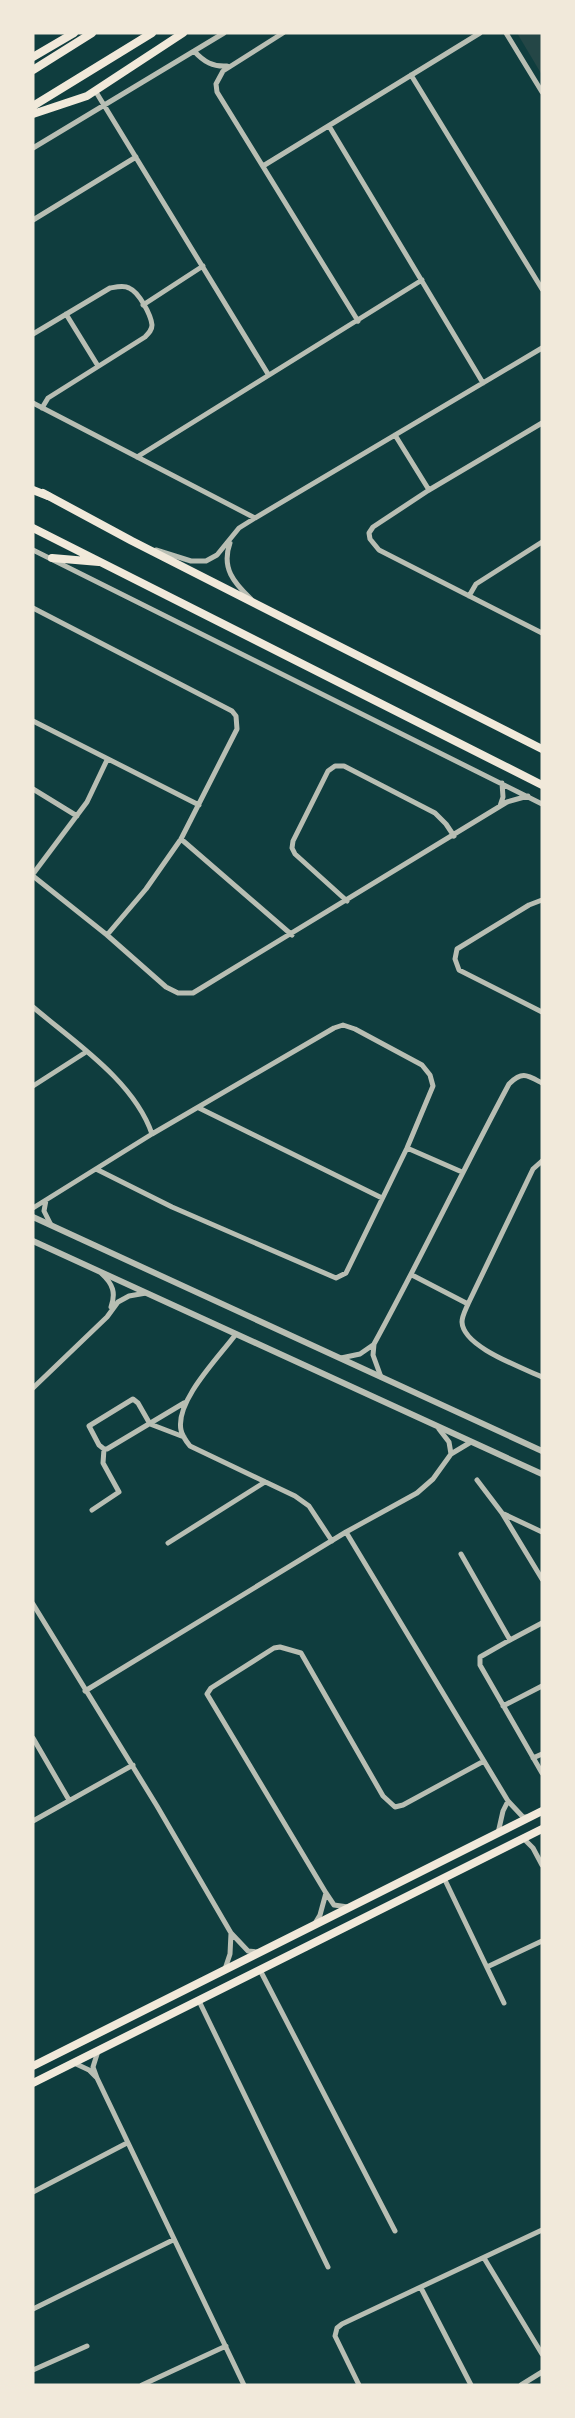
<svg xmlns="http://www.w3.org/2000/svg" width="575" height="2418" font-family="Arial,sans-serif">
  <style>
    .green { fill: #244646 }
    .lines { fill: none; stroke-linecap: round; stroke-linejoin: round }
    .minor { stroke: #b8beb3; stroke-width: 5 }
    .tertiary { stroke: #b8beb3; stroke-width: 6 }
    .secondary { stroke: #f1e9da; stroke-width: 8 }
    .primary { stroke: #f1e9da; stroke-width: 8 }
    .trunk { stroke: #f1e9da; stroke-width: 8 }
  </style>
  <rect width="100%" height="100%" fill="#0f3d3e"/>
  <path class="green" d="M517,33H542V75Z"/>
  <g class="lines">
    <path class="minor" d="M283,33L223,71L216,84L217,92L358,321
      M506,33L542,92
      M194,51C204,62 213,67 227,66
      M411,75L542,289
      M96,92L268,374
      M329,126L483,383
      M33,148L224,33
      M263,166L480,33
      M33,220L136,157
      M143,305L203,266
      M66,314L98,366
      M33,334L110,288C116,287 124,285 129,288C139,292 151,315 152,325C152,330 149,333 145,337L48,398L42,408
      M33,403L255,518
      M542,423L429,490L373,527L369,533L370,539L379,550L542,633
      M395,435L429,490
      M137,457L422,280
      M230,543C221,568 234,583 251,599
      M33,550L542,804
      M156,550L191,561H206L217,555L239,528L255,518L542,348
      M469,596L476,584L542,542
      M33,608L232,711L236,716L237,729L181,839L146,889L107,935
      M33,721L199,805
      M33,789L77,816
      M500,806L503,797L502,783
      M181,839L292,935
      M33,874L87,802L107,760
      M33,876L107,935L166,987L178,993H193L507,802L528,796
      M542,900L529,905L457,949L455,959L459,970L542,1012
      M347,901L295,854L292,848L293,841L328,771L335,766H344L435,813L446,824L454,836
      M33,1007C74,1042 134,1081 152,1134
      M33,1086L86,1052
      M199,1108L382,1198
      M407,1148L462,1172
      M542,1161L533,1169L468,1304C466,1309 462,1316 462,1322C463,1347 521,1367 542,1377
      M46,1200L44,1211L51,1225
      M33,1208L152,1134L334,1028L343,1025L355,1029L422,1065L430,1075L433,1086L407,1148L346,1273L336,1278L172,1207L96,1169
      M102,1274C113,1284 116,1293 111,1307
      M412,1275L468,1304
      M236,1334C219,1357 175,1401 181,1430C182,1436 186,1441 190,1446L295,1496L309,1506L332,1541
      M341,1358L360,1354L373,1345
      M381,1377L373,1355L374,1344C421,1258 463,1170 509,1084C522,1071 527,1075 542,1083
      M33,1388L107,1317L118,1302L129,1296L146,1293
      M439,1429L449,1442L451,1454
      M104,1449H107L184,1403
      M477,1480L502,1513L542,1579
      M92,1510L119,1492L103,1463L104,1449L99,1445L89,1426L133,1399L138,1403L150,1424L184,1437
      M504,1514L542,1532
      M346,1532L508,1801L523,1817H528
      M168,1543L265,1482
      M461,1554L510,1640L542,1623
      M33,1604L157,1806L231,1933L248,1951L257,1952
      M510,1640L480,1657V1665L542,1773
      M85,1691L346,1532L417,1493L433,1479L451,1454L471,1442
      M503,1706L542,1686
      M33,1738L69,1800
      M533,1758L542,1754
      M33,1821L133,1765
      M498,1833L503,1811L508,1801
      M524,1839L533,1848L542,1865
      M444,1878L504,2003
      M348,1907L334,1905L326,1893L207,1694L211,1688L274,1648L280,1647L301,1653L383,1796L395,1807L403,1805L484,1761
      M314,1925L320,1915L326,1893
      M487,1967L542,1941
      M225,1969L230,1954L231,1933
      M260,1970L395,2231
      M199,2001L328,2267
      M98,2051L93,2067L97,2078L244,2385
      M74,2063L89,2070L96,2077
      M33,2192L127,2143
      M484,2258L542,2354
      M421,2288L471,2385
      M33,2309L173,2240
      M33,2370L87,2346
      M142,2385L226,2346
      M359,2385L335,2336L337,2328L342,2324L542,2230
      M521,2385L542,2372"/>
    <path class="tertiary" d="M33,1217L542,1451
      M33,1241L542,1474"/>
    <path class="secondary" d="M33,2066L542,1811
      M33,2083L542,1829"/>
    <path class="primary" d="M43,493L132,541L542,749
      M33,528L542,785
      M52,558L99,562"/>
    <path class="trunk" d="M33,57L74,33
      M33,70L92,33
      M33,106L152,33
      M33,114L87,96L183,33
      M33,490L48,496"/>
  </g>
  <rect width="575" height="2418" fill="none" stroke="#f1e9da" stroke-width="69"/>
</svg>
